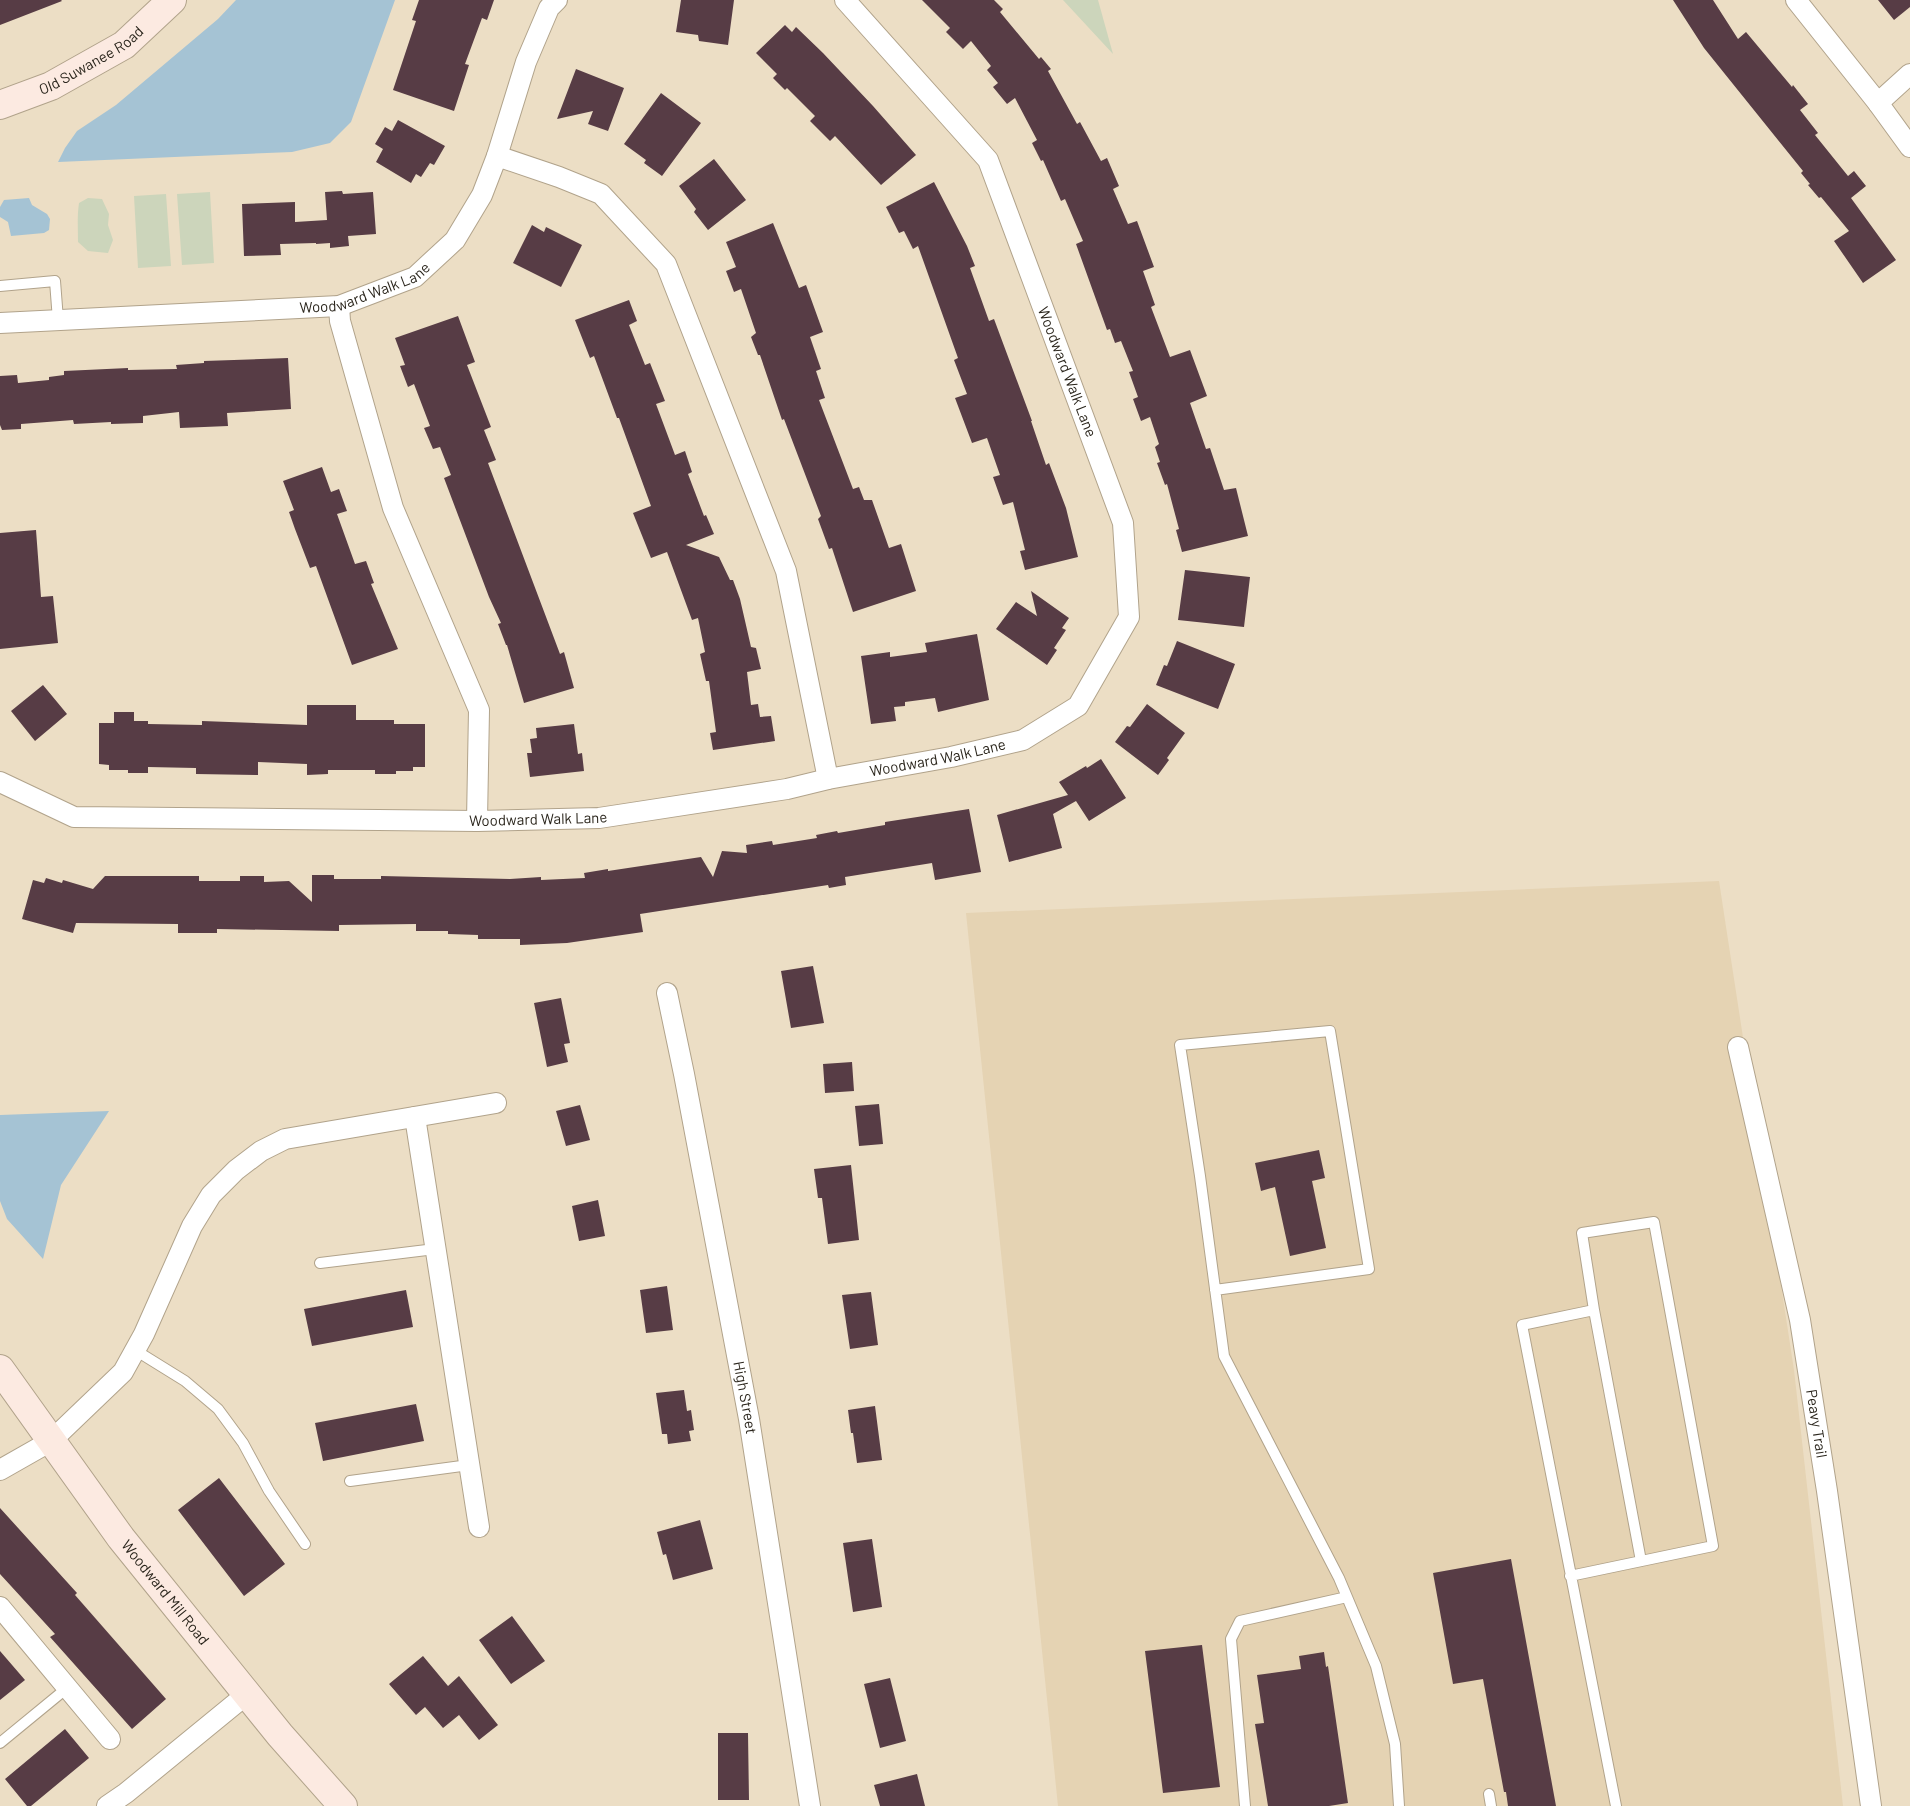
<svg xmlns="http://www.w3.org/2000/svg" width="1910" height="1806" font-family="Barlow,sans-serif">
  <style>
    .built { fill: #e5d3b3 }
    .green { fill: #ccd5bb }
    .water { fill: #a5c3d4 }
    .building { fill: #573c45 }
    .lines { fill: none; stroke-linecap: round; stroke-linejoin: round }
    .lane-casing { stroke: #b1a38b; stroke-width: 12 }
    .street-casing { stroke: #b1a38b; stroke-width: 22 }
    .secondary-casing { stroke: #b1a38b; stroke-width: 30 }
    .lane { stroke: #fff; stroke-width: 10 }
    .street { stroke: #fff; stroke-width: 20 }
    .secondary { stroke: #fceae1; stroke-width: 28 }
    .labels { text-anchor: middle; stroke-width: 5; stroke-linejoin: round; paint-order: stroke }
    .street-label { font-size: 15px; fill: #2b261d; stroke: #fff }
  </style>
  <rect width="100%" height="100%" fill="#ecdec5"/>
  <path class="built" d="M1719,881L1794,1370L1843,1806H1058L966,913Z"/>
  <path class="green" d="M1063,0H1098L1113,54Z
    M210,192L214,263L182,265L177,194Z
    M166,194L171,266L138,268L134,196Z
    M88,198L102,199L109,214L108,225L113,240L108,253L88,251L78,242C78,229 77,216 79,203Z"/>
  <path class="water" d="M236,0H395L351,122L330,143L292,152L58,162L65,148L77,131L116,105L218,19Z
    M29,198L32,205L47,214L50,219L49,230L44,233L11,236L8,222L0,217V207L4,200Z
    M109,1111L61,1185L43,1259L7,1219L0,1201V1115Z"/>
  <path class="building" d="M0,0H61L62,1L0,25Z
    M419,0H494L487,20L482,18L465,64L469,65L454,111L393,90L416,21L412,20Z
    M681,0H734L728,45L699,41L698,35L676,32Z
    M922,0H994L1003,9L1000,12L1039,59L1041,57L1051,69L1048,71L1077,124L1080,122L1101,161L1107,158L1119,186L1113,189L1128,224L1137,221L1154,267L1143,271L1155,305L1151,307L1170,357L1190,350L1207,396L1190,403L1206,449L1210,448L1224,490L1236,488L1248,536L1182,552L1176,530L1179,529L1167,484L1165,485L1157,463L1160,462L1155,447L1159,444L1150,417L1141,421L1133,399L1138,397L1129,372L1133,371L1121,341L1115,343L1110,329L1107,330L1076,244L1083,241L1065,199L1061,201L1043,160L1041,161L1032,143L1037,140L1015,98L1007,104L993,87L998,83L987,70L991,66L971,41L963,49L946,32L950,28Z
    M1673,0H1713L1738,39L1746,32L1792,87L1793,85L1808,104L1800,110L1818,133L1815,135L1848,176L1854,171L1866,186L1851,198L1896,260L1863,283L1834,241L1849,231L1821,197L1819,198L1808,185L1810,184L1801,173L1803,171L1704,48Z
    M1878,0H1910V7L1894,20Z
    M785,25L792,32L796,27L823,53L873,106L916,155L881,185L835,136L830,141L810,121L815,116L787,88L785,90L773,78L777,74L756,53Z
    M576,69L624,88L608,131L588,124L593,111L557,119Z
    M661,93L701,123L662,176L644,163L646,160L624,144Z
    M398,120L445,146L434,165L430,163L421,177L416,174L411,183L376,162L383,149L375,144L385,127L392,131Z
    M714,159L746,200L708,230L694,212L696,209L679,186Z
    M934,182L967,246L975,266L970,268L989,321L994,319L1032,421H1031L1046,465L1049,463L1066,508L1078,557L1025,570L1020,551L1025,550L1013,502L1003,505L993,477L1000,475L987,438L972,443L955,398L967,394L954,360L958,358L918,246L913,249L904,231L899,233L886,207Z
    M342,191L343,194L373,192L376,234L348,236L349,246L330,248V243L316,244V243L280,244L281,255L244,256L242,204L295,202V222L327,220L325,192Z
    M773,223L799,288L806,285L823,332L810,337L821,369L816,371L825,398L819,400L853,489L859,487L864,500H872L889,548L901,544L916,591L853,612L832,548L829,549L818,519L821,516L784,419L782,420L760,355H758L751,337L756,333L741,289L734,292L726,271L736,267L726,242Z
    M532,225L544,232L546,227L582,245L561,287L513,263Z
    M629,300L637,321L629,325L645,365L650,363L665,401L656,404L675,455L685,451L692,472L688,474L704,516L706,515L714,534L686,545L719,557L730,580H733L740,599L751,647L756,648L761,669L747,672L751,705L758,704L760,717L771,716L775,741L713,750L710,733L716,732L709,681H706L700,654L705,652L698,618L692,620L667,552L651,558L633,513L651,506L619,418H617L594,356L590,358L575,320Z
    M458,316L475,362L467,365L491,427L484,430L496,460L488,463L560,654L564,652L574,688L524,703L507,645H506L498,624L501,623L489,597L444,478L451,475L440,447L433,449L424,428L430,426L414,384L408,387L400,366L405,365L395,338Z
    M288,358L291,409L227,413L228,426L180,428L179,412L143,416V423L111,424V422L74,424L73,420L21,424V429L2,430L0,425V376L17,375L18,383L49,380V377L64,375V371L128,368V370L177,369L176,365L204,363V361Z
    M322,467L331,492L339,489L347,511L337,514L355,564L366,561L374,583L371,584L398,649L352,665L316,566L310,568L295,529L289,512L294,510L283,481Z
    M36,530L41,597L53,596L58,643L0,649V533Z
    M1185,570L1250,577L1244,627L1178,620Z
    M1031,591L1069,618L1062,628L1066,630L1054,648L1057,650L1047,665L996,629L1016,602L1037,616Z
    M977,634L989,700L938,712L935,698L905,702V706L894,707L896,721L871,724L861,656L890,652V657L927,652L925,643Z
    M1177,641L1235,664L1218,709L1156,685L1164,665L1167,666Z
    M43,685L67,714L35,741L11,711Z
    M1147,704L1185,733L1167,758L1169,760L1158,775L1115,742L1127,726L1130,727Z
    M307,705H356V720H394V724H425V767H413V771H396V774H375V770H328V774L307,775V764L258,762V775L196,774V768L148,767V773H128V770H109V765L99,764V723H114V712H134V721H148V724L202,725V721L307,725Z
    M574,724L578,754L582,753L584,771L530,777L527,753H532L530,739L537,738L536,728Z
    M1101,759L1126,798L1089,821L1076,801L1053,814L1062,848L1009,862L997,815L1068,795L1059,782L1086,766L1087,768Z
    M969,809L981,872L935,880L932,863L845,877L846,885L829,888L828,885L640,914L643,932L567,943L520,945V939H478V935L448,934V931H416V924L339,925V931L217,929V933H178V924L76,923L73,933L22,919L33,880L44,883L46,878L62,883L63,880L93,889L105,876H199V881H240V876H264V882L289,881L312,902V875H334V879H381V876L510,879L541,877V880L585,878L584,873L608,869V871L701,857L713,877L722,851L747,853L746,845L772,841L773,845L817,838L816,835L837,831L838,833L885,825V822Z
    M813,966L824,1023L791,1028L781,971Z
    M561,998L570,1043L564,1044L568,1062L547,1067L534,1003Z
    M852,1062L854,1091L825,1093L823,1064Z
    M879,1104L883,1144L859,1146L855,1106Z
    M580,1105L590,1140L566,1146L556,1111Z
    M1319,1150L1325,1178L1312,1181L1326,1248L1290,1256L1275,1187L1261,1191L1255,1163Z
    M851,1165L859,1240L828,1244L822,1198H818L814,1169Z
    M598,1200L605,1236L579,1241L572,1206Z
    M667,1286L673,1330L646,1333L640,1290Z
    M406,1290L413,1327L312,1346L304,1309Z
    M871,1292L878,1345L850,1349L842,1295Z
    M684,1390L687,1411L691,1410L694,1430L689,1431L691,1441L668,1444L667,1434H662L656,1393Z
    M416,1404L424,1441L323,1461L315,1423Z
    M875,1406L882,1460L857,1463L853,1433H851L848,1410Z
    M219,1478L285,1564L244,1596L178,1510Z
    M0,1508L77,1593L75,1595L166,1699L132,1729L50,1637L55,1634L0,1574Z
    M700,1520L713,1569L673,1580L666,1554L663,1555L657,1532Z
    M872,1539L882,1607L853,1612L843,1543Z
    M1511,1559L1556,1806H1508L1506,1792H1504L1483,1679L1453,1684L1433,1573Z
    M512,1616L545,1661L511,1684L479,1640Z
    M1202,1645L1220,1787L1163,1793L1145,1651Z
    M0,1651L25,1680L0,1700Z
    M1324,1652L1326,1667L1328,1666L1348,1803L1329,1806H1268L1255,1724L1264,1723L1257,1675L1301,1669L1299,1656Z
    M423,1656L448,1686L459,1676L498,1725L479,1740L459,1715L443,1728L425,1707L416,1715L389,1684Z
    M890,1678L906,1741L880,1748L864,1684Z
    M65,1729L89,1758L31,1806H27L5,1779Z
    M718,1733H748L749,1800H718Z
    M917,1774L925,1806H880L874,1785Z"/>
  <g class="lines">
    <g class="lane-casing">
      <path id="lane" d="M0,286L55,281L58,320
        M320,1263L435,1249
        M1215,1290L1369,1269L1330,1031L1180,1045L1200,1176L1224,1356L1339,1578L1376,1666L1395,1744L1399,1806
        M1594,1310L1641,1561
        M135,1350L185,1381L218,1409L243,1443L269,1491L305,1544
        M350,1481L469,1465
        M1570,1576L1713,1546L1654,1222L1582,1233L1594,1310L1522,1325L1616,1806
        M0,1743L67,1688
        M1489,1794L1491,1806
        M1245,1806L1231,1639L1240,1621L1347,1597"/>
    </g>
    <g class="street-casing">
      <g id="street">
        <path d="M1796,0L1878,103L1910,147"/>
        <path d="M1878,103L1910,74"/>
        <path d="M497,156L559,177L601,194L666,264L786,571L828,779"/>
        <path d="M339,306L340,321L393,508L479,710L477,821"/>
        <path id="s1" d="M0,323L339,306L415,277L455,240L482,195L497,156L526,62L549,8L557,0"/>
        <path id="s2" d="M0,782L74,817L477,821L599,818L787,789L828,779L951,757L1023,740L1078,706L1129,617L1123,523L988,160L845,0"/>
        <path id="s3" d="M667,993L684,1074L749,1419L810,1806"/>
        <path id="s4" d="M1738,1047L1800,1320L1827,1491L1871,1806"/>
        <path d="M415,1117L479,1527"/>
        <path d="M0,1470L51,1441L123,1372L144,1334L192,1226L211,1195L236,1170L261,1151L285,1139L496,1103"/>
        <path d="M0,1607L110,1739"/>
        <path d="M107,1806L126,1793L247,1694"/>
      </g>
    </g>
    <g class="secondary-casing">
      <g id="secondary">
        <path id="s5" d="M0,105L51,86L124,45L172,0"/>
        <path id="s6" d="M0,1369L121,1538L280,1735L343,1806"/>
      </g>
    </g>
    <use href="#lane" class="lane"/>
    <use href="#street" class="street"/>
    <use href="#secondary" class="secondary"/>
  </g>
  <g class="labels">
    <g class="street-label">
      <text dy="5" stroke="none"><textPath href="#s5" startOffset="102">Old Suwanee Road</textPath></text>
      <text dy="5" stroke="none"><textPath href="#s1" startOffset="369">Woodward Walk Lane</textPath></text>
      <text transform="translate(1067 372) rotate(69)" y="5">Woodward Walk Lane</text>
      <text dy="5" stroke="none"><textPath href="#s2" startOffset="951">Woodward Walk Lane</textPath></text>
      <text dy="5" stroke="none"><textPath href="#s2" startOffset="546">Woodward Walk Lane</textPath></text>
      <text dy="5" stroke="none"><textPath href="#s3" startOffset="412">High Street</textPath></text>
      <text dy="5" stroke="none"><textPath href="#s4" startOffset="385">Peavy Trail</textPath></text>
      <text dy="5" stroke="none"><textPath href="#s6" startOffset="278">Woodward Mill Road</textPath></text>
    </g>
  </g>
</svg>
